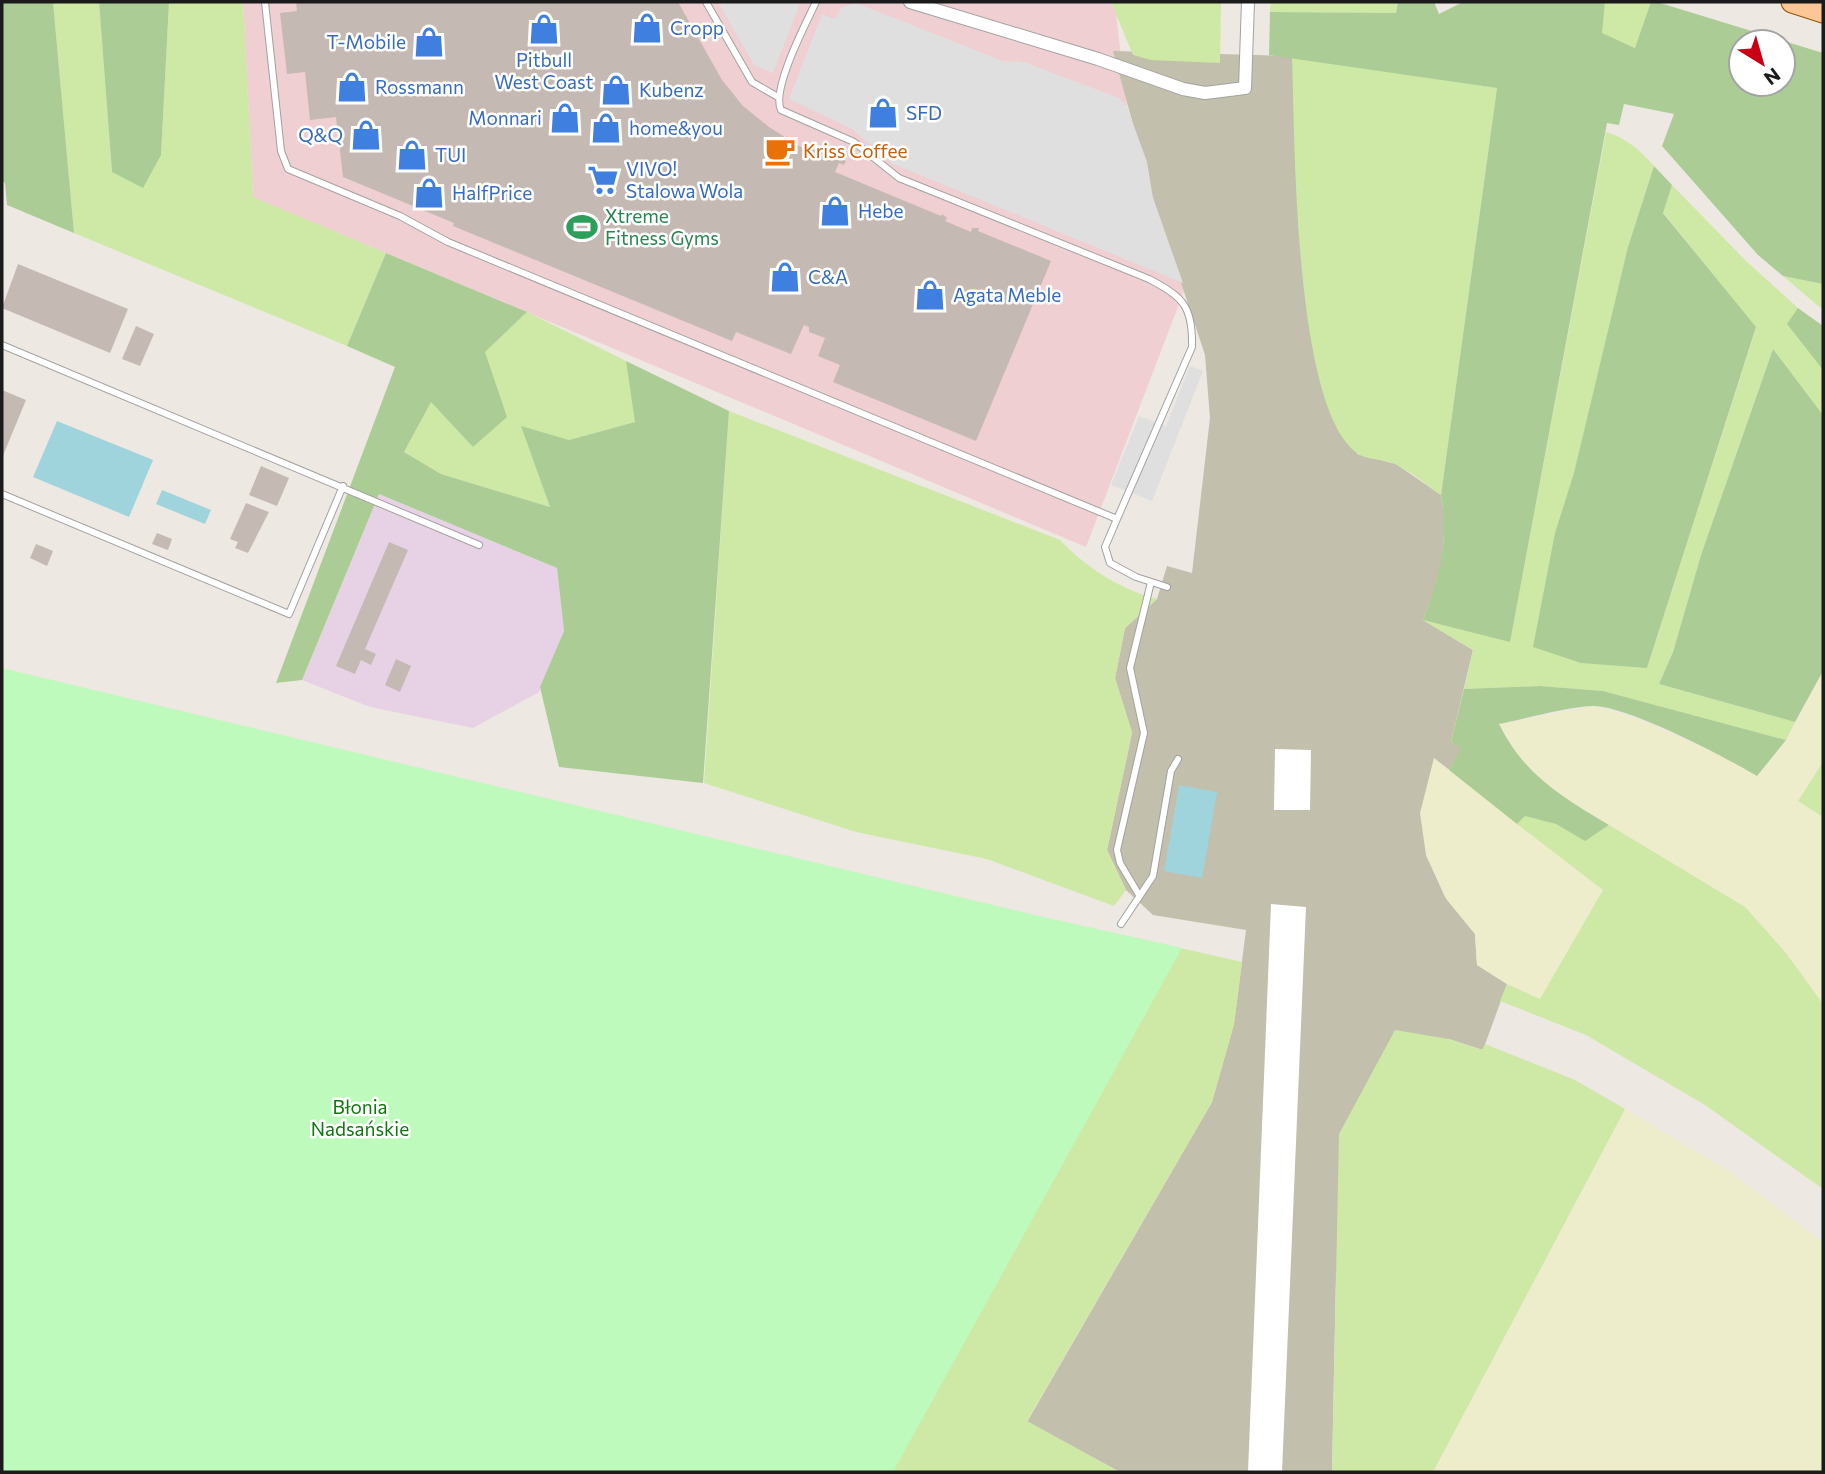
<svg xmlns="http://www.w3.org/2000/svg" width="1825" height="1474" font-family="Commissioner,sans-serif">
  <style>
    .commercial { fill: #efcfd1 }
    .industrial { fill: #e7d2e5 }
    .construction { fill: #c2bfac }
    .farmland { fill: #edeccb }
    .grass { fill: #cde9a5 }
    .forest { fill: #abcd95; fill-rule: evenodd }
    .park { fill: #bdfabb }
    .parking { fill: #dfdfdf }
    .water { fill: #a0d4dc }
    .pier { fill: #fff }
    .building { fill: #c5b9b4 }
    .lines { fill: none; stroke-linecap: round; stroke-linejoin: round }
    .service-casing { stroke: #a2a2a2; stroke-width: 8 }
    .minor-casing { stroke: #a2a2a2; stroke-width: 14 }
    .primary-casing { stroke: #935400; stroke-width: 23 }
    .service { stroke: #fff; stroke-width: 6 }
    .minor { stroke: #fff; stroke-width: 12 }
    .primary { stroke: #fdc696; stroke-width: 21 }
    .labels { text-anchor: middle; stroke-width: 5; stroke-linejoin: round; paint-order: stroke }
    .shop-label { font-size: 19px; fill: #366cbe; stroke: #fff; text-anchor: start }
    .food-label { font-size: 19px; fill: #c56008; stroke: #fff; text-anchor: start }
    .leisure-label { font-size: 19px; fill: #27864d; stroke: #fff; text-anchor: start }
    .park-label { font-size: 19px; fill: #0c790a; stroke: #fff }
  </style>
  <rect width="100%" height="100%" fill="#ede8e1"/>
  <path class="commercial" d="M243,2H1111L1116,14L1127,107L1184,291L1086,547L253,197Z"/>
  <path class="industrial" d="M379,494L557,568L564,631L539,692L473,728L370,707L302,680Z"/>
  <path class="construction" d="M1113,51L1292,56L1357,454L1396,464L1441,495L1445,523L1441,572L1423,620L1473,650L1451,742L1462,749L1449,770L1434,759L1426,855L1445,897L1475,934L1477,965L1507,984L1483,1050L1449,1039L1336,1273L1332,1472H1120L1027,1422L1212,1102L1234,1024L1246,930L1153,915L1126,890L1107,850L1132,733L1115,678L1125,628L1157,599L1167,566L1192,573L1210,418L1205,355L1153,198Z"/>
  <path class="farmland" d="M1823,671V762L1798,801L1823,817V1004L1786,953L1745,907L1549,789L1520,760L1499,724L1595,706L1639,719L1725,757L1757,776L1786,740Z
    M1434,758L1603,890L1540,999L1507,984L1477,965L1475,934L1447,900L1426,855L1420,813Z
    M1625,1109L1729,1171L1823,1242V1472H1433Z"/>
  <path class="grass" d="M53,2H99L112,172L161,155L169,2H243L253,197L386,253L347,346L74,233Z
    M1111,2H1221L1220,63L1151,60L1133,55Z
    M1271,2H1398L1396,13L1270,12Z
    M1605,2H1651L1636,48L1601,33Z
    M1292,56L1497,88L1441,495C1427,485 1413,473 1397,465C1386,458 1367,461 1357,453C1293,407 1295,135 1292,56Z
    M1606,132C1626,138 1640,150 1654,166L1628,247L1647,668L1756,328L1663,212L1672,185L1746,261L1799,309L1787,324L1823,370V415L1773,349L1701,555L1673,652L1659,684L1795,722L1786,740L1603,691L1540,686L1464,689L1473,650L1423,620L1510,641Z
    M1783,276L1823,284V309L1817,305Z
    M527,312L626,361L636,422L569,440L522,427L550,507L441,474L404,452L432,400L473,447L485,352Z
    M729,411L1060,540C1087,568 1119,589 1157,599L1125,628L1115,678L1132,732L1107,851L1126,890L1114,906L987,859L856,832L704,783Z
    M1823,762V817L1798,801Z
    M1525,815L1556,824L1585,840L1609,825L1745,907L1786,953L1823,1004V1189L1705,1105L1586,1035L1500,1001L1507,984L1540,999L1603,890L1517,824Z
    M1128,936L1242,962L1234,1024L1212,1102L1027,1421L1120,1472H891Z
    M1395,1030L1449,1039L1482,1050L1485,1044L1575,1080L1625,1109L1433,1472H1332L1339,1134Z"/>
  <path class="forest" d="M2,2H53L74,233L7,205L5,183L2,181Z
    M99,2H169L161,155L143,188L112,172Z
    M1398,2H1434L1439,14L1463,2H1605L1602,33L1635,48L1651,2H1657L1823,53V284L1783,276L1758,255L1662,146L1674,114L1624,104L1619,125L1607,123L1510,642L1423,620C1440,576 1449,543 1441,495L1497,88L1269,55L1270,12L1396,13ZM1783,42V84H1741V42Z
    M1654,166L1672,185L1663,213L1756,327L1647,668L1581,663L1533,647L1555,533L1574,473L1628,247Z
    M386,253L527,312L485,352L507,417L473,447L431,402L404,452L441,474L550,507L521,426L569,440L635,422L626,361L729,411L703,783L559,767L540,687L564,631L557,568L379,494L302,680L276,683L395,367L347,346Z
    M1798,308L1823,326V370L1787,324Z
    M1773,349L1823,415V671L1795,722L1659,684L1673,652L1701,555Z
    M1540,686L1603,691L1786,740L1757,776C1725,757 1630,707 1594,706C1569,706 1526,719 1499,724C1525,776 1561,796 1609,825L1585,841L1556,824L1525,816L1517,824L1449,770L1461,749L1451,742L1464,689Z"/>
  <path class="park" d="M2,668L1039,916L1182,948L893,1472H2Z"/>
  <path class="parking" d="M718,2H798L799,6L773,73L754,65Z
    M856,3L1003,61L1024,62L1119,98L1127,107L1147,162L1153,198L1183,283L891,163L852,129L789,99L822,14L835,19L842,7Z
    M1190,366L1203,371L1152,501L1111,485L1139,416L1166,426Z"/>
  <path class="water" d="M57,421L153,460L129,517L33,477Z
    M162,490L211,510L205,524L156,504Z
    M1179,785L1217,792L1202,878L1164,871Z"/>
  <path class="pier" d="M1275,749L1311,750L1310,810H1274Z
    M1271,904L1306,907L1282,1472H1248Z"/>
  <path class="building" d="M296,2H678L722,80L743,106L769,127L801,147L815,150L823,146L826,154L846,161L844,165L839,163L835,172L941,216L942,214L947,218L945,221L971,232L972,228H979L978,231L1051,261L976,441L833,382L840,365L818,356L825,338L809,332V327L804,325L791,354L736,332L732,341L453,226L454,223L343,177L336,117L310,120L305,72L287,74L280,13L297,11Z
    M882,105L888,108L883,121L877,119Z
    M18,264L128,309L110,353L2,308Z
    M136,326L154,334L140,366L122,359Z
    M2,390L26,400L2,458Z
    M261,466L289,478L277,506L249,495Z
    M246,503L269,512L248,553L235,548L238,542L230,539Z
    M157,533L172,539L168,550L152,544Z
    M389,542L408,550L365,649L376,654L371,665L361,660L355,674L336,666Z
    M36,544L53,551L47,566L30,558Z
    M396,659L411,666L400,692L385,685Z"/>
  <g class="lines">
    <g class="service-casing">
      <path id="service" d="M265,2L281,151L288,169L400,216L448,242L1117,519L1192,347C1193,306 1183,297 1149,279L899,178L854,142L781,110C771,90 806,23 816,2
        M706,2L752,82L778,97
        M2,345L479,545
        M2,494L289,614L343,486
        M1117,519L1105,547L1110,563L1136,577L1167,587
        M1139,895L1120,863L1117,850L1144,733L1130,668L1151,582
        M1121,924L1153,876L1171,771L1178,759"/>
    </g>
    <g class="minor-casing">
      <path id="minor" d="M910,2L1098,59L1183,89L1205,93L1245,88L1248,2"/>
    </g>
    <g class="primary-casing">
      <path id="primary" d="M1792,2L1823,12"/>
    </g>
    <use href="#service" class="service"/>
    <use href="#minor" class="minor"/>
    <use href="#primary" class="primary"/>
  </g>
  <defs>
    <g id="shop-bare" transform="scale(2.415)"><path d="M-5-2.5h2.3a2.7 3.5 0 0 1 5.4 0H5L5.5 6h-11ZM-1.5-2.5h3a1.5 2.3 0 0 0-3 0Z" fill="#3f7fe0" stroke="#fff" stroke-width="2.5" paint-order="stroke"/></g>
    <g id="cafe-bare" transform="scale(2.415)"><path d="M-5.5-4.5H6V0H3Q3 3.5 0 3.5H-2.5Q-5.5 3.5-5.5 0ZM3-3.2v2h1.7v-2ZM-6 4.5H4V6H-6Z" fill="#e8710a" stroke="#fff" stroke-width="2.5" paint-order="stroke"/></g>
    <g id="supermarket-bare" transform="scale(2.415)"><path d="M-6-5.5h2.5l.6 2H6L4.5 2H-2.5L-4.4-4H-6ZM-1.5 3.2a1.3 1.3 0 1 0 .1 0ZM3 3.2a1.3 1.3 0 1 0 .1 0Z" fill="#3f7fe0" stroke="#fff" stroke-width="2.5" paint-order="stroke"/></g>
    <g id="stadium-bare" transform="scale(2.415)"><path d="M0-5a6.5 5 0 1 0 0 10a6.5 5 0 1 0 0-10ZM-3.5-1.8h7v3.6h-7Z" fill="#2e9e5b" stroke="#fff" stroke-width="2.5" paint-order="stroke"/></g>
  </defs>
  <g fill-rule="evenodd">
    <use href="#shop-bare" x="647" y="28"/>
    <use href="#shop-bare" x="544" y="29"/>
    <use href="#shop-bare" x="429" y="42"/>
    <use href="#shop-bare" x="352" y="87"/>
    <use href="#shop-bare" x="616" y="90"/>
    <use href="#shop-bare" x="883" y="113"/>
    <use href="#shop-bare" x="565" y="118"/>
    <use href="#shop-bare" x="606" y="128"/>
    <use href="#shop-bare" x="366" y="135"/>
    <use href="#cafe-bare" x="780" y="151"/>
    <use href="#shop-bare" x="412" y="155"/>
    <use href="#supermarket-bare" x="603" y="180"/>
    <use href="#shop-bare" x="429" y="193"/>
    <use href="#shop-bare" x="835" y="211"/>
    <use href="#stadium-bare" x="582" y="227"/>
    <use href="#shop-bare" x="785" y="277"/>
    <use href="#shop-bare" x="930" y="295"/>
  </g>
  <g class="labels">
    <g class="shop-label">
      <text x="670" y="35">Cropp</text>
      <text x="406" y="49" text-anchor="end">T-Mobile</text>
      <text x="544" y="67" text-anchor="middle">Pitbull<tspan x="544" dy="22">West Coast</tspan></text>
      <text x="375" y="94">Rossmann</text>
      <text x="639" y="97">Kubenz</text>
      <text x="906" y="120">SFD</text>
      <text x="542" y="125" text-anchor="end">Monnari</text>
      <text x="629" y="135">home&amp;you</text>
      <text x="343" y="142" text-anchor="end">Q&amp;Q</text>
      <text x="435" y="162">TUI</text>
      <text x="626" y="176">VIVO!<tspan x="626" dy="22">Stalowa Wola</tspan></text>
      <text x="452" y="200">HalfPrice</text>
      <text x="858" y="218">Hebe</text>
      <text x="808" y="284">C&amp;A</text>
      <text x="953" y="302">Agata Meble</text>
    </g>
    <g class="food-label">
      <text x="803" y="158">Kriss Coffee</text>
    </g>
    <g class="leisure-label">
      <text x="605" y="223">Xtreme<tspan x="605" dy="22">Fitness Gyms</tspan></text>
    </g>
    <g class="park-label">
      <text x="360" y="1114">Błonia<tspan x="360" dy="22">Nadsańskie</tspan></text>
    </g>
  </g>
  <rect width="1825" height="1474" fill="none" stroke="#1b1b1b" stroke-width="7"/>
  <g transform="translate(1762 63) rotate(143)"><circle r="33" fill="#ffffff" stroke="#a4a4a4" stroke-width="2"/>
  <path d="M0-5L12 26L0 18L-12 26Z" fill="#c70014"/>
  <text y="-10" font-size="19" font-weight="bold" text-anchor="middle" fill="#1b1b1b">N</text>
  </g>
</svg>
